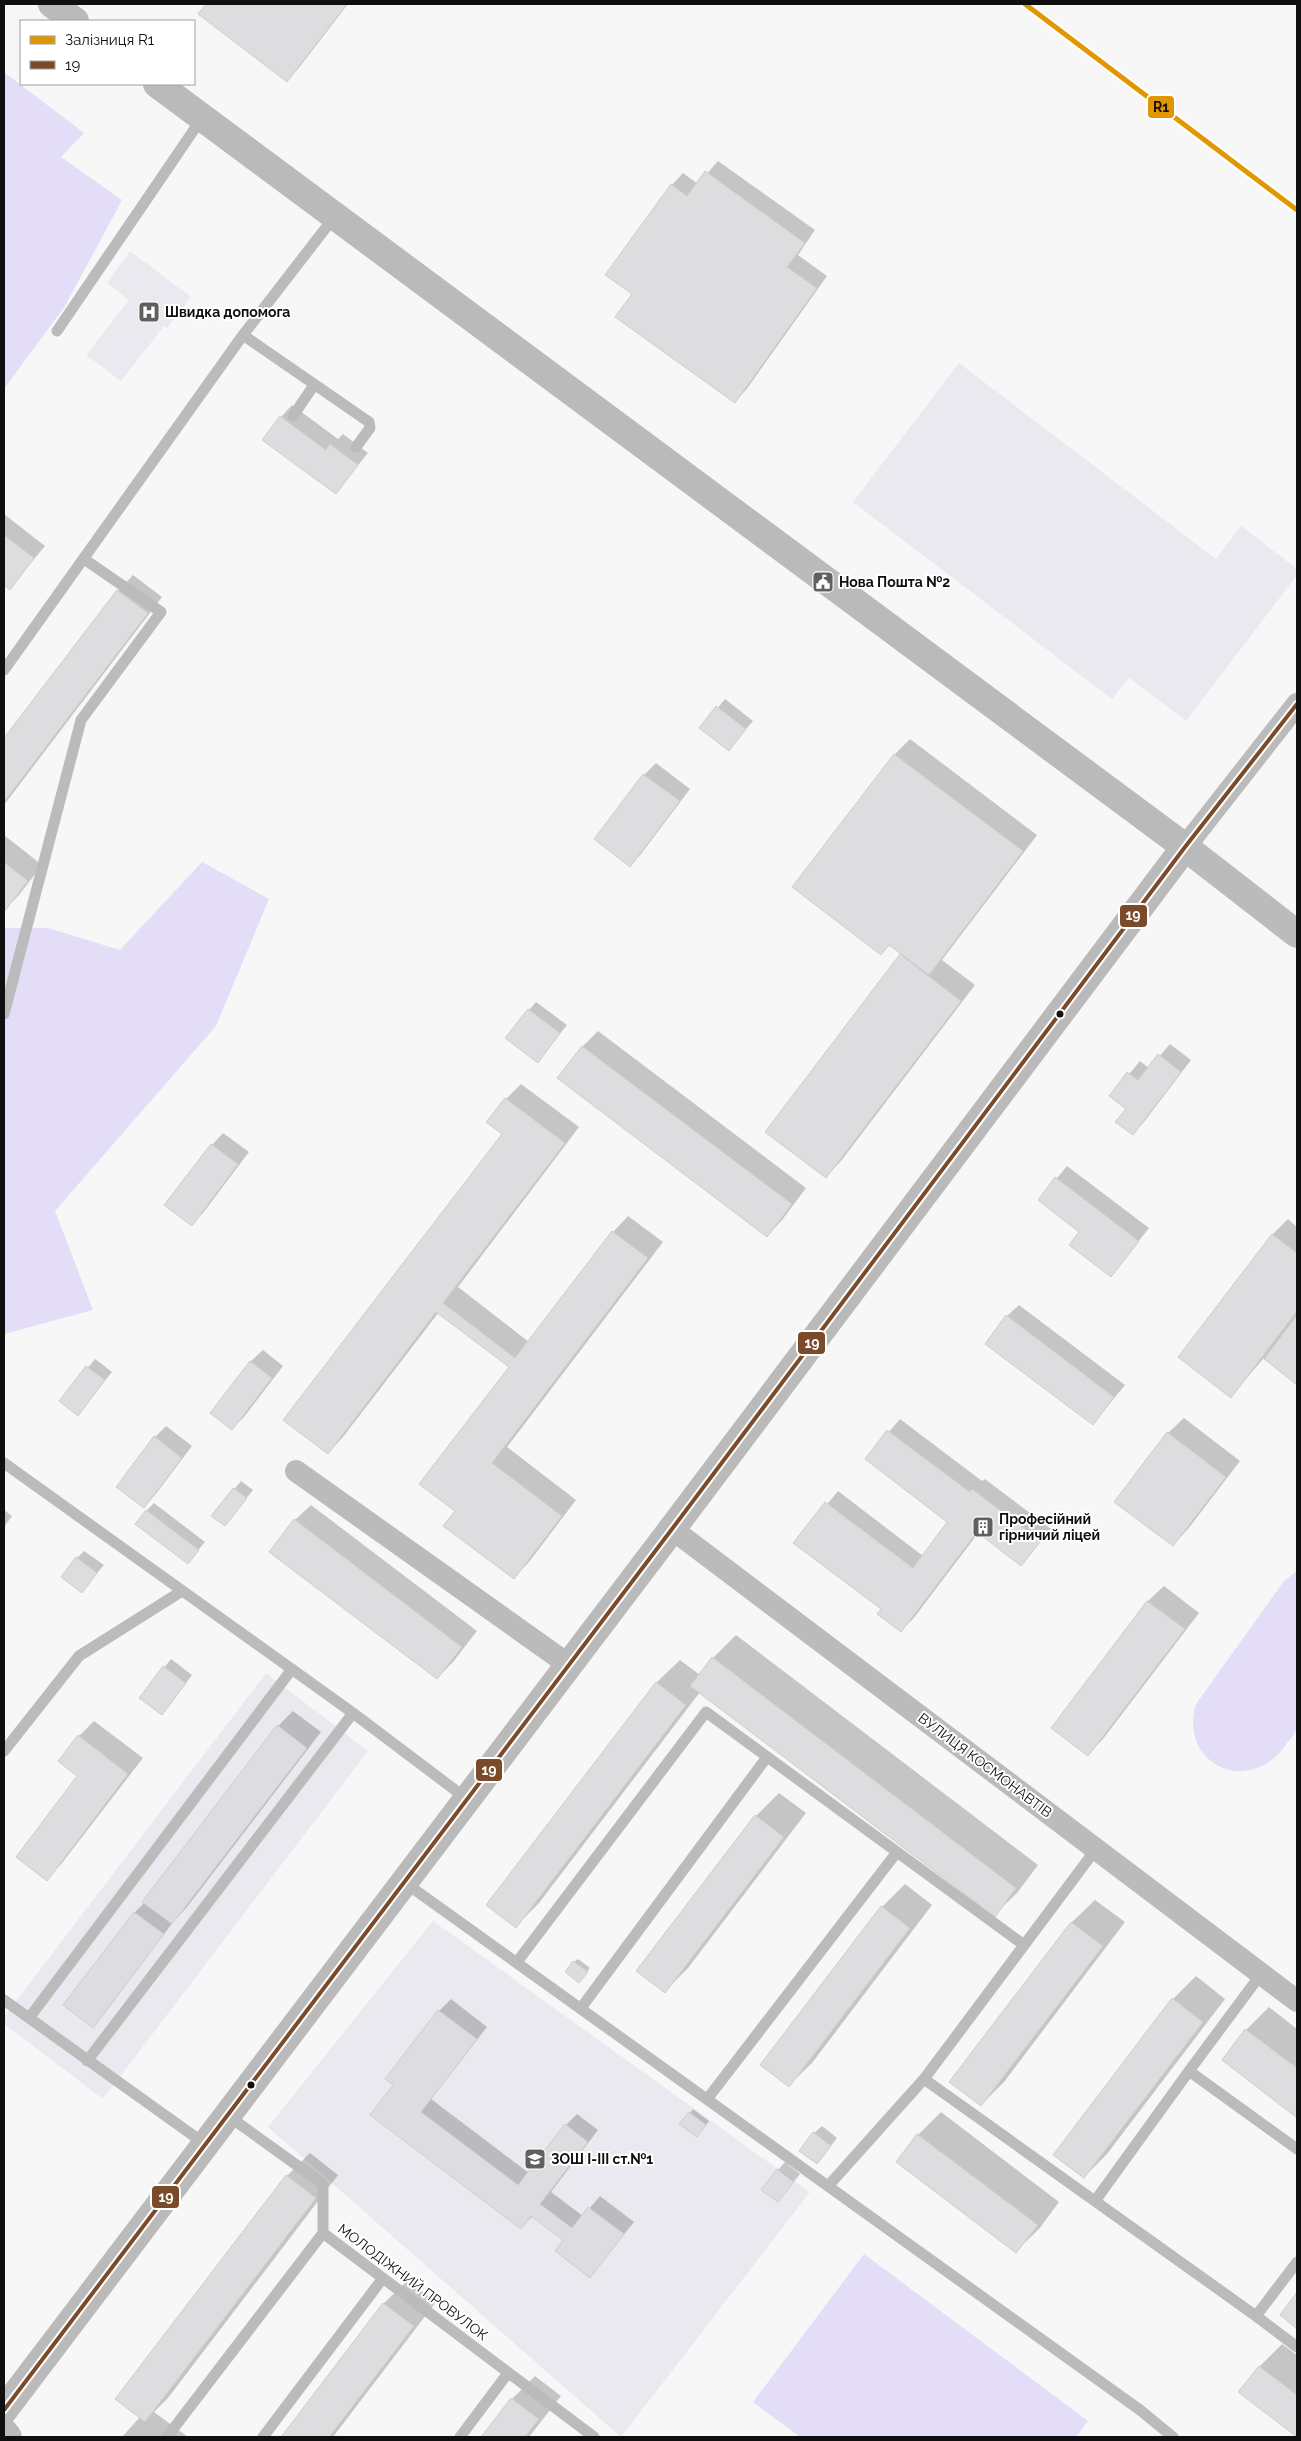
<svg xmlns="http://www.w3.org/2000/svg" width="1301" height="2441" font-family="Raleway,sans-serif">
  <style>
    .built { fill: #eae9ef }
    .green { fill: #e4ddf7 }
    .shadow { fill: #0003 }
    .building { fill: #dddddf; stroke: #cdccce }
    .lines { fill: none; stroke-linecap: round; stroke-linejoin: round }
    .service { stroke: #bbb; stroke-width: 11 }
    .minor { stroke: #bbb; stroke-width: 22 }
    .tertiary { stroke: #bbb; stroke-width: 28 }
    .secondary { stroke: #bababa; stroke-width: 28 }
    .bus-1-casing { stroke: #fff; stroke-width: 8 }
    .bus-1 { stroke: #7a4b2a; stroke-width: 4 }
    .rail-1-casing { stroke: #fff; stroke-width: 9 }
    .rail-1 { stroke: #e09702; stroke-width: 5 }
    .bus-dot { fill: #0f0f10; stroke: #fff; stroke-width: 2 }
    .labels { text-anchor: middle; stroke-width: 4; stroke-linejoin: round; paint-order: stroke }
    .poi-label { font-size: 14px; font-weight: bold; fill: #0f0f10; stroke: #fff; text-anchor: start }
    .street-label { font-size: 14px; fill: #0f0f10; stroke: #fff }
    .line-badge { stroke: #fff; stroke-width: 2 }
    .badge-label { font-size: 14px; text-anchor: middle; font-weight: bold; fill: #fff }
    .pale-badge-label { font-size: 14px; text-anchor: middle; font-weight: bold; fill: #111 }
  </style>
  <rect width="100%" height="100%" fill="#f7f7f8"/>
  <path class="built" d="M130,251L191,297L167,328L164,326L121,381L86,355L129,300L107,283Z
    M959,363L1216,559L1241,526L1297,569V575L1186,721L1129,678L1112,699L853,502Z
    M266,1673L368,1751L103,2099L4,2024V2017Z
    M433,1921L810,2192L621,2437L268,2127Z"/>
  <path class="green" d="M4,72L84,133L61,157L122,200L65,306L4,389Z
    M202,862L269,899L216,1026L55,1211L93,1310L4,1334V928H48L120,950Z
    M1297,1571C1297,1608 1297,1645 1297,1682C1297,1696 1300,1713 1297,1727C1296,1734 1288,1741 1285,1746C1249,1797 1178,1764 1196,1704L1284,1581Z
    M864,2254L1088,2421L1076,2437H800L753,2402Z"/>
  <path class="shadow" d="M208,4H348L298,69L287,80L200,14Z
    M718,161L815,230L798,255L827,276L746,390L735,401L672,185L683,173L698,184Z
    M292,405L338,439L343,434L368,453L336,492L281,417Z
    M4,514L45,546L10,588L4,584Z
    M133,575L162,597L4,805V741L118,591Z
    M725,699L753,721L729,749L701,728Z
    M910,739L1037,835L942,960L975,985L841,1161L826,1176L903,953L891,944L881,953L793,887L895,754Z
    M656,763L690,789L641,854L630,865L595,839L644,775Z
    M4,835L42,865L19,895L4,910Z
    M536,1002L567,1025L538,1061L529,1010Z
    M598,1031L806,1188L782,1220L767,1236L559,1078L583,1046Z
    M1170,1044L1191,1060L1144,1122L1133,1134L1127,1108L1111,1096L1140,1061L1149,1068Z
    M521,1084L579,1127L458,1287L529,1342L613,1232L628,1216L663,1242L507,1447L576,1500L529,1562L514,1577L456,1511L511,1366L439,1312L343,1437L328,1453L503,1134L506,1099Z
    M223,1133L249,1152L203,1213L191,1224L166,1205L212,1145Z
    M1067,1166L1149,1228L1111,1276L1081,1231L1039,1200Z
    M1288,1219L1297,1227V1384L1264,1358L1231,1396L1272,1235Z
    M1019,1305L1125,1385L1093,1424L1007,1316Z
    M263,1350L283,1366L244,1417L232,1428L212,1413L251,1361Z
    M95,1359L112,1372L78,1414L61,1401Z
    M1184,1418L1240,1461L1188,1529L1173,1545L1168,1433Z
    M900,1419L982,1481L985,1479L1051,1529L1021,1564L979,1532L913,1619L901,1630L883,1609L795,1543L838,1491L923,1556L949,1522L866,1459Z
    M166,1426L192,1446L155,1495L144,1506L155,1437Z
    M241,1481L253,1490L225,1524L213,1515Z
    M154,1503L205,1542L188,1562L147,1510Z
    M311,1505L477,1631L453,1662L437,1678L295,1520Z
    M4,1510L12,1516L4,1527Z
    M84,1551L104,1565L82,1591L77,1558Z
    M1164,1586L1199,1613L1103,1739L1088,1754L1052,1727L1148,1601Z
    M736,1635L1038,1865L1017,1893L994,1915L700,1692L539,1903L516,1926L488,1905L657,1682L680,1660L700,1675L713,1658Z
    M171,1659L192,1675L169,1706L141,1697Z
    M293,1711L321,1732L187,1907L173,1922L104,2014L93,2026L134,1913L145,1902L278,1726Z
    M94,1721L143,1758L62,1863L47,1879L79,1776V1736Z
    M779,1793L806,1813L688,1968L665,1991L756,1816Z
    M905,1884L932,1905L812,2063L789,2085L882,1907Z
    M1095,1900L1125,1922L1004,2082L981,2105L951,2082L1072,1922Z
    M578,1959L590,1968L582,1978L574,1962Z
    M1196,1976L1225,1999L1107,2154L1084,2177L1173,1999Z
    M451,1999L487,2027L431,2099L529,2173L566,2125L577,2114L598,2130L551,2192L583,2216L600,2196L634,2222L590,2276L564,2240L533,2216L521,2227L395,2084L387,2079L439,2011Z
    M1269,2007L1297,2029V2116L1223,2060L1246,2030Z
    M693,2109L709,2121L700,2132L690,2113Z
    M941,2112L1059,2202L1039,2229L1016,2251L898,2162L918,2135Z
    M822,2126L837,2138L824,2155L814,2133Z
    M310,2153L338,2175L168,2398L154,2412L188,2437H122L140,2417L287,2176Z
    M785,2162L800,2174L778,2201V2170Z
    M407,2281L436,2302L333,2437H282L384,2303Z
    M1282,2344L1297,2355V2436L1240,2392L1260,2366Z
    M535,2376L561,2396L529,2437H483L512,2399Z"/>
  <path class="building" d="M206,4H347L287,82L198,14Z
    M705,171L805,243L787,267L817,288L735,403L615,317L632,294L605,275L671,184L687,196Z
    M280,416L326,450L330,444L358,465L336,494L262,440Z
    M4,535L34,558L10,590L4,585Z
    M117,590L148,613L4,802V738Z
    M716,706L746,729L729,751L699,728Z
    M894,754L1023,851L929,975L889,945L881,955L792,887Z
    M643,774L680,801L630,867L594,839Z
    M4,862L28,881L4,912Z
    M900,954L961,1001L826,1178L765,1132Z
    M528,1009L560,1033L538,1063L505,1038Z
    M582,1046L792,1204L767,1237L557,1078Z
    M1158,1054L1181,1072L1133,1135L1115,1122L1126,1109L1109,1096L1127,1072L1138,1080Z
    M505,1098L565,1143L443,1303L515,1358L612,1231L648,1258L492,1463L562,1516L514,1579L443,1526L455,1511L419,1484L509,1367L436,1312L328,1454L283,1420L502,1134L486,1122Z
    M211,1144L238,1164L192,1226L164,1205Z
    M1055,1177L1139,1241L1111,1277L1069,1245L1079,1232L1038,1200Z
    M1272,1234L1297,1253V1311L1231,1398L1178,1357Z
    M1006,1315L1114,1397L1093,1425L985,1344Z
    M1297,1315V1385L1264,1359Z
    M250,1361L272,1378L232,1430L210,1413Z
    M86,1366L105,1380L78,1416L59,1401Z
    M887,1430L970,1492L972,1489L1041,1541L1021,1566L977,1532L901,1632L877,1614L881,1609L793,1543L825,1502L913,1568L947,1522L865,1459Z
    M1167,1432L1226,1477L1173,1546L1114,1502Z
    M154,1436L182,1458L144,1508L116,1487Z
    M233,1488L247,1498L225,1526L211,1516Z
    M146,1510L199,1550L188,1564L135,1524Z
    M294,1519L462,1647L437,1679L269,1552Z
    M76,1557L97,1573L82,1593L61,1577Z
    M1147,1601L1185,1629L1088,1756L1051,1728Z
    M712,1657L1016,1888L995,1917L690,1686Z
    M163,1666L186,1683L162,1715L139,1698Z
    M656,1682L686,1705L516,1928L486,1905Z
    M277,1725L307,1748L172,1924L142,1902Z
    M78,1735L128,1774L47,1881L16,1857L77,1776L58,1761Z
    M755,1815L784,1837L665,1993L636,1971Z
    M881,1906L910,1928L789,2087L760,2065Z
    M134,1912L164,1934L93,2028L63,2005Z
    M1071,1922L1103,1946L981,2106L949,2082Z
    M573,1961L588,1972L579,1983L565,1972Z
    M1172,1998L1203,2022L1084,2178L1053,2155Z
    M438,2010L477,2039L421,2112L518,2185L565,2124L588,2142L540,2204L572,2228L588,2207L624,2234L590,2278L555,2251L563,2240L531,2216L521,2229L370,2115L393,2085L385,2079Z
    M1245,2029L1297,2068V2118L1222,2060Z
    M689,2112L706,2125L697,2137L679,2124Z
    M813,2132L831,2146L817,2164L799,2151Z
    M917,2134L1038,2225L1016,2253L896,2162Z
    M777,2169L794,2182L778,2202L761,2190Z
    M286,2175L316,2198L145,2422L115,2399Z
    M1297,2292V2329L1280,2315Z
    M383,2303L414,2326L329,2437H281Z
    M1259,2366L1297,2395V2437L1238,2392Z
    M511,2398L539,2419L525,2437H481Z"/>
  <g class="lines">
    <path class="service" d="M57,331L202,118
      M243,335L369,422L370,428L356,447
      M293,416L314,385
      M4,670L243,335L335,216
      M4,1014L81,720L161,612L84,559
      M4,1463L353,1713L467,1799
      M4,1751L79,1656L182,1591
      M1096,1849L924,2079L1256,2316L1297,2262
      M404,1882L1140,2410L1173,2437
      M517,1962L706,1712L1024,1945
      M1261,1974L1189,2071L1297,2149
      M4,2000L205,2144
      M581,2008L767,1757
      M29,2018L292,1669
      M87,2061L353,1713
      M708,2098L897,1852
      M227,2115L323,2184V2233L594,2437
      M829,2185L924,2079
      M1095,2201L1189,2071
      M1256,2316L1297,2347
      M167,2437L323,2233
      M263,2437L383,2278
      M460,2437L508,2373"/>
    <path class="minor" d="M1185,847L1297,704
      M296,1471L569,1665
      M672,1529L1297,2001"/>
    <path class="tertiary" d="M1185,847L1297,934"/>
    <path class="secondary" d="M52,4L75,21
      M4,2410L672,1529L1185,847L157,84
      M4,2432L8,2437"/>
    <g class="bus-1-casing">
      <path id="bus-1" d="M4,2410L672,1529L1185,847L1297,704"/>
    </g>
    <use href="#bus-1" class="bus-1"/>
    <g class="rail-1-casing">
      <path id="rail-1" d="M1025,4L1297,210"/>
    </g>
    <use href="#rail-1" class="rail-1"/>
  </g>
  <defs>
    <g id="hospital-square" transform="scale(1.125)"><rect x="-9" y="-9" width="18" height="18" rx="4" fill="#606061" stroke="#fff"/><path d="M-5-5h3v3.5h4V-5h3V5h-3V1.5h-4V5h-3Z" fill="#fff"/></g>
    <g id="civic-square" transform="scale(1.125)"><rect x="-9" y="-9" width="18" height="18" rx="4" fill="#606061" stroke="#fff"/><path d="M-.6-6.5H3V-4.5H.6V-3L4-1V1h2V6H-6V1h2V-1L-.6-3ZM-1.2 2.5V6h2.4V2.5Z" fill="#fff"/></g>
    <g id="building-square" transform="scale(1.125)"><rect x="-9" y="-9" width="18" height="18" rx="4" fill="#606061" stroke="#fff"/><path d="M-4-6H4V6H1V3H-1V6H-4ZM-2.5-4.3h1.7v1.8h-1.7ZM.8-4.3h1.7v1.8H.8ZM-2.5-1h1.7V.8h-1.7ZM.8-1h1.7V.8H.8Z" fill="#fff"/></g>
    <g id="school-square" transform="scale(1.125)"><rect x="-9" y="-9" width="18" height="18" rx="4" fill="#606061" stroke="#fff"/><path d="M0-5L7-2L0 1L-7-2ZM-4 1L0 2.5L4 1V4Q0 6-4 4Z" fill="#fff"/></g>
  </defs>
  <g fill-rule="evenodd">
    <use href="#hospital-square" x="149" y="312"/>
    <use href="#civic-square" x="823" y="582"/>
    <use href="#building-square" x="983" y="1527"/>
    <use href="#school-square" x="535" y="2159"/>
  </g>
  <g class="bus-dot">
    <circle cx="1060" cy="1014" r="4.5"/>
    <circle cx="251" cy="2085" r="4.5"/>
  </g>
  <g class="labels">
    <g class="poi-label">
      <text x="165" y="317">Швидка допомога</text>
      <text x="839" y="587">Нова Пошта №2</text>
      <text x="999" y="1524">Професійний<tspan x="999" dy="16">гірничий ліцей</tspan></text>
      <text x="551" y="2164">ЗОШ I-III ст.№1</text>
    </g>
    <g class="street-label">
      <text transform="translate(985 1765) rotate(37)" y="5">ВУЛИЦЯ КОСМОНАВТІВ</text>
      <text transform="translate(413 2282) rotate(37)" y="5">МОЛОДІЖНИЙ ПРОВУЛОК</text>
    </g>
  </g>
  <g class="line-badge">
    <rect x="1147" y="95" width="28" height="24" rx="5" fill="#e09702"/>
    <rect x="1119" y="904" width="29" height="24" rx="5" fill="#7a4b2a"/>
    <rect x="797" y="1331" width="29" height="24" rx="5" fill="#7a4b2a"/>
    <rect x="475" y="1758" width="28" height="24" rx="5" fill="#7a4b2a"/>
    <rect x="151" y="2185" width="29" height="24" rx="5" fill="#7a4b2a"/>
  </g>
  <g class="badge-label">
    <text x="1133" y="920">19</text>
    <text x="812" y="1348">19</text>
    <text x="489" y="1775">19</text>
    <text x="166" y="2202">19</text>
  </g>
  <g class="pale-badge-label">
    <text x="1161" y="112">R1</text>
  </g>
  <rect width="1301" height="2441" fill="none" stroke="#0f0f10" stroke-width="10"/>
  <rect x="20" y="20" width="175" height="65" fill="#ffffff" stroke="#9f9f9f"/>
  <rect x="30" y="36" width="25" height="8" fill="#e09702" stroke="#9f9f9f"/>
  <text x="65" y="45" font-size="15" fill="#0f0f10">Залізниця R1</text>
  <rect x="30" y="61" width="25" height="8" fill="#7a4b2a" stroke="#9f9f9f"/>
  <text x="65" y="70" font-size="15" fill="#0f0f10">19</text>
</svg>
